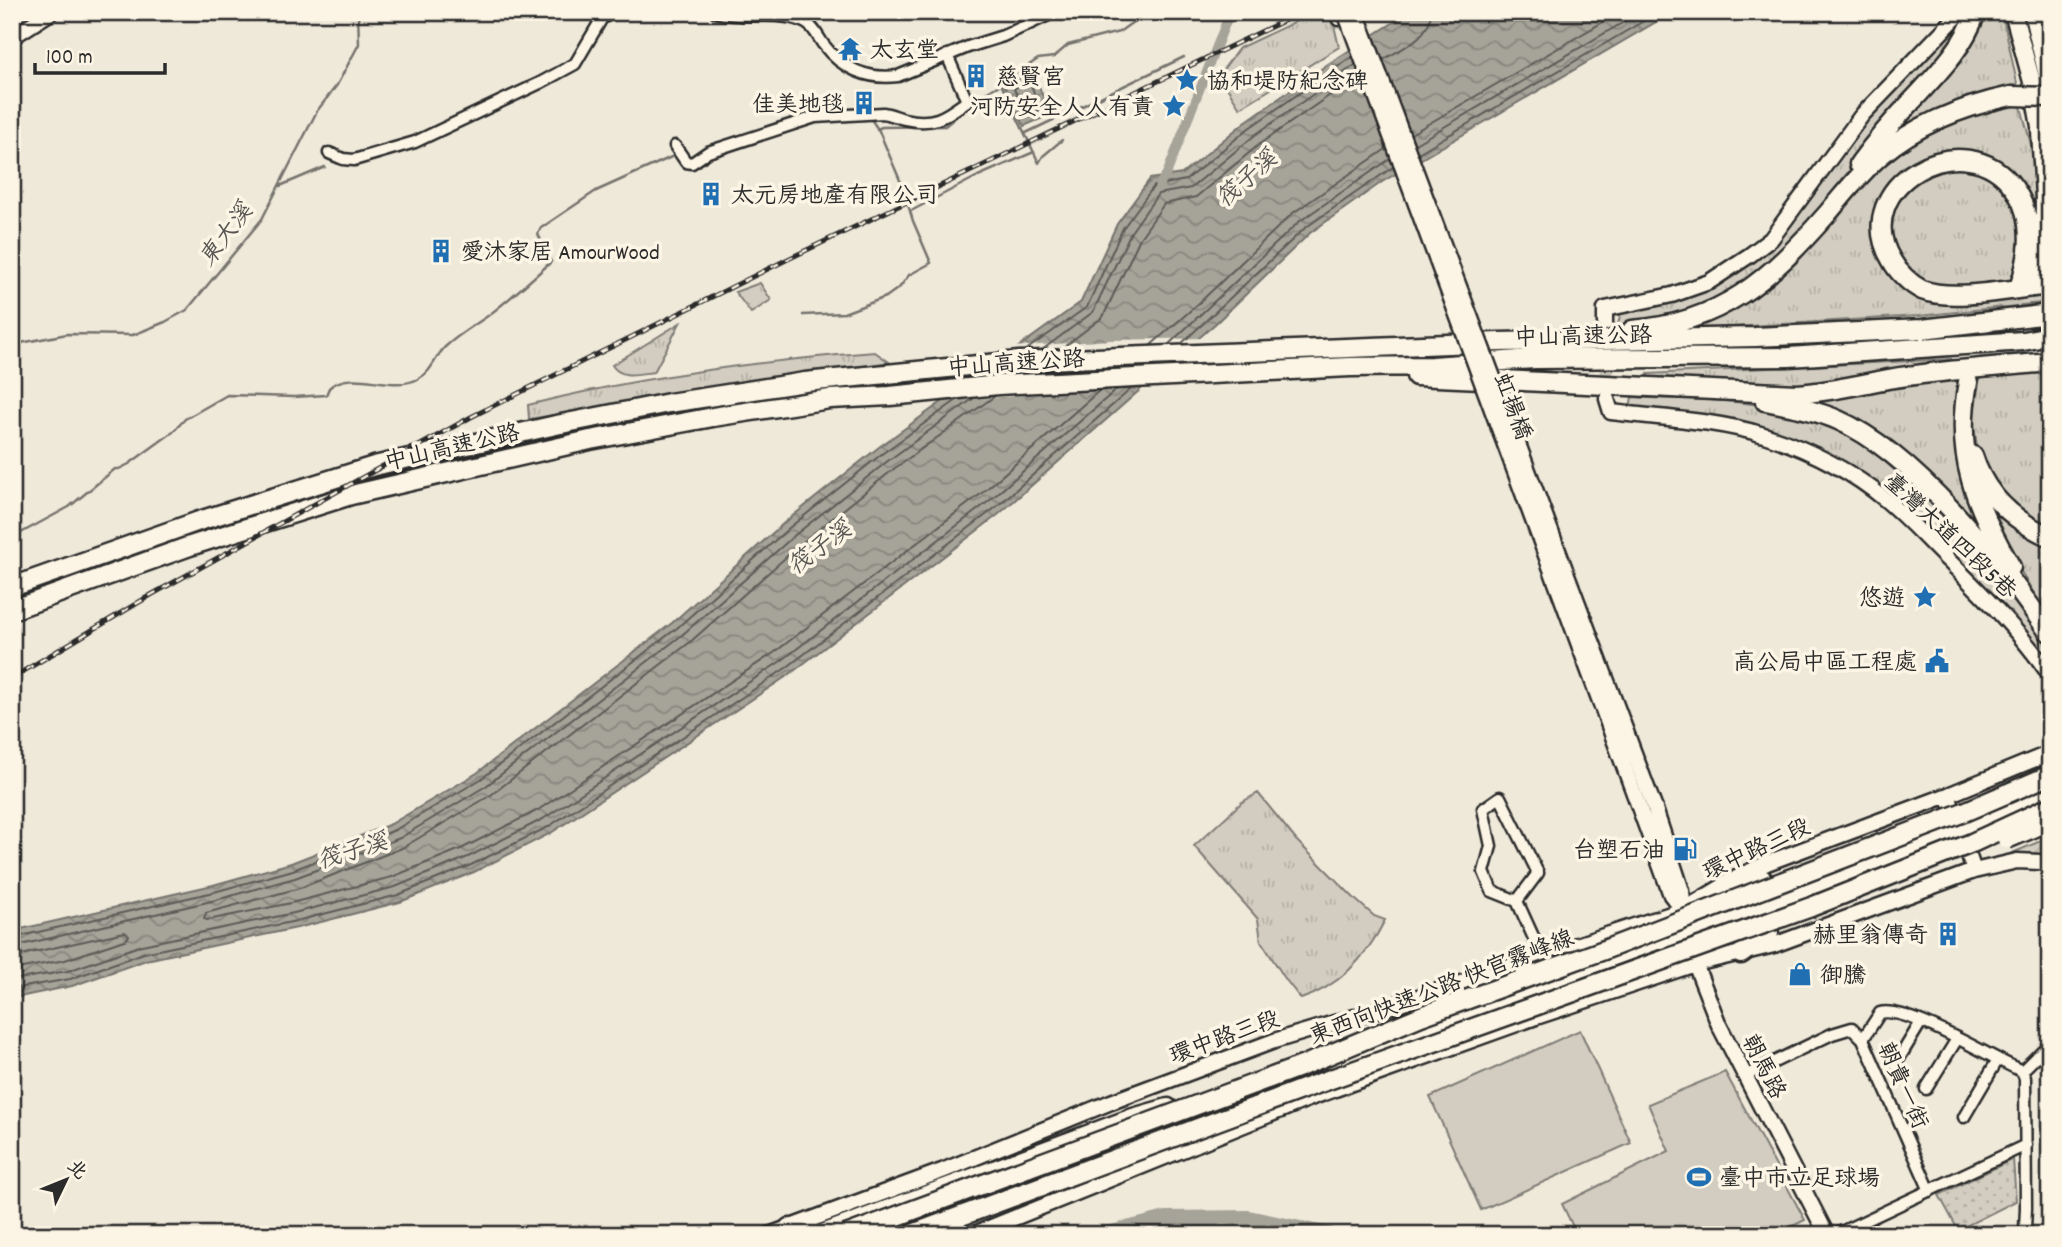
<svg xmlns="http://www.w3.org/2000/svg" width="2062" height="1247" font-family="Dekko,'LXGW WenKai TC',sans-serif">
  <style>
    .grass { fill: url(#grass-tufts); stroke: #7e7c76; stroke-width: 2 }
    .park { fill: url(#park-dots); stroke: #7e7c76; stroke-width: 2 }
    .garden { fill: url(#garden-furrows); stroke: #7e7c76; stroke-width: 2 }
    .pitch { fill: #d2cdc0; stroke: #7e7c76; stroke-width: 2 }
    .water { fill: url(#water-waves); stroke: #75736d; stroke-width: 2 }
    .pier { fill: #efe9da }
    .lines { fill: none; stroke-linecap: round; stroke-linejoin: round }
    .shore { stroke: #5c5b57; stroke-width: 2 }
    .stream { stroke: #75736d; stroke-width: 2.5 }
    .canal { stroke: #a6a399; stroke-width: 9 }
    .river { stroke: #a6a399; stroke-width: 16 }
    .secondary-tunnel { stroke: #c8c3b7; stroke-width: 14; stroke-dasharray: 14 7; stroke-linecap: butt }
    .highway-tunnel { stroke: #c8c3b7; stroke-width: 18; stroke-dasharray: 18 9; stroke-linecap: butt }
    .street-casing { stroke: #2b2b2b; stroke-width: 15 }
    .secondary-casing { stroke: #2b2b2b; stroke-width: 19 }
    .primary-casing { stroke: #2b2b2b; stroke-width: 21 }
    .highway-casing { stroke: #2b2b2b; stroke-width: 23 }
    .street { stroke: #fcf5e5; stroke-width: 10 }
    .secondary { stroke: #fcf5e5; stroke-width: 14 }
    .primary { stroke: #fcf5e5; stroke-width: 16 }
    .highway { stroke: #fcf5e5; stroke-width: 18 }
    .rail-casing { stroke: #2b2b2b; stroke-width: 5 }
    .rail { stroke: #fcf5e5; stroke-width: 2.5; stroke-dasharray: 8; stroke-linecap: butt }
    .secondary-bridge-casing { stroke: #2b2b2b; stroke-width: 19; stroke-linecap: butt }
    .highway-bridge-casing { stroke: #2b2b2b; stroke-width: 23; stroke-linecap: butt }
    .secondary-bridge { stroke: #fcf5e5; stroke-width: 14 }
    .highway-bridge { stroke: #fcf5e5; stroke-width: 18 }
    .labels { text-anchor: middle; stroke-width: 7; stroke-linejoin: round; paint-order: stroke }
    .poi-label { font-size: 23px; fill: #2b2b2b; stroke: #fcf5e5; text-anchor: start }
    .street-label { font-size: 23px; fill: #2b2b2b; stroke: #fcf5e5 }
    .water-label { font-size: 24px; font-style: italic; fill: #565552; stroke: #fcf5e5 }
  </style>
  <defs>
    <pattern id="grass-tufts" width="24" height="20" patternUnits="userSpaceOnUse" patternTransform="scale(1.75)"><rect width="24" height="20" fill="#d2cdc0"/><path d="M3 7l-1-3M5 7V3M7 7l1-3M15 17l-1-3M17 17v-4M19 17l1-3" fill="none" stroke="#b4b0a5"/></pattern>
    <pattern id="park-dots" width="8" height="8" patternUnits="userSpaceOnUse" patternTransform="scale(1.75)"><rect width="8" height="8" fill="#d2cdc0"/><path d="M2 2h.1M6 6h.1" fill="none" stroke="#b4b0a5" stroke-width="1.8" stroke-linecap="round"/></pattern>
    <pattern id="garden-furrows" width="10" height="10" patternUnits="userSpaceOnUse" patternTransform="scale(1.75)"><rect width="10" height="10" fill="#d2cdc0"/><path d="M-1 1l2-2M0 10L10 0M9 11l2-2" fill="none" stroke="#b4b0a5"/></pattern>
    <pattern id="water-waves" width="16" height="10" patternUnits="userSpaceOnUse" patternTransform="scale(1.75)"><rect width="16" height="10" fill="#a6a399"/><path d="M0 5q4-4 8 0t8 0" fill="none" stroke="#87857d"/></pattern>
  </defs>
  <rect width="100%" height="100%" fill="#efe9da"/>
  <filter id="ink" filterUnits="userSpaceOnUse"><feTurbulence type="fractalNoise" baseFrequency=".0143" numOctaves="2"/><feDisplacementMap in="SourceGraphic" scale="14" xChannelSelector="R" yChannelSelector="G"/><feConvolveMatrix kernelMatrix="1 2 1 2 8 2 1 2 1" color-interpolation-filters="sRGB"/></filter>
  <g filter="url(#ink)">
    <path class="grass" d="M1316,12H1331L1339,47L1240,108L1219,75L1239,48Z
      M1981,12H2002L2018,88C1964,94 1926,122 1881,149Z
      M1964,18L1969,21L1844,177L1800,237L1776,262L1717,304L1639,327L1617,328L1621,312L1670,302L1778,239L1794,221L1850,140L1882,103Z
      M2020,103L2036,164L2041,229L2023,192L1947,153L1878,214L1909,288L2049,292L2050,302L1919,316L1679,330L1750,300L1779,278L1797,262L1890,151L1965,113Z
      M1957,166L1984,172L2007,189L2023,223L2017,284C1988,286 1947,298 1920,281C1882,257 1883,201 1921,176C1930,170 1946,169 1957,166Z
      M760,283L771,300L751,313L735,292Z
      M680,323L654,372C640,373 621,380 612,365Z
      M875,352L889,362L529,419L528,405C642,376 757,361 875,352Z
      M1951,359V369L1847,386L1647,383L1648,374Z
      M2050,369V531L2003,498L1978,452L1973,420L1980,377Z
      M1938,378L1962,379C1952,450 1956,482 1992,545L1969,522L1811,400Z
      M1632,397C1678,400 1726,398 1770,407C1789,410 1813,417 1831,426C1860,439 1885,461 1908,482C1961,530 2005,583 2045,643L2050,652V663C2021,624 1988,591 1954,557C1910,513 1865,467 1807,443C1751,421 1689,417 1630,408Z
      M1975,479L2050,543V621L1988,515Z
      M1258,793L1296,840L1356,900L1374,916L1385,920C1367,956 1340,986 1301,999L1286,980L1261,941L1258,919L1194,846L1242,802Z"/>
    <path class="park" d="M2013,1159L2016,1201L1958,1230L1939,1195Z"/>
    <path class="garden" d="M2050,837V862L2003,857Z"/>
    <path class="pitch" d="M1580,1030L1631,1143L1481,1210L1430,1097Z
      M1725,1072L1805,1220L1774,1235H1577L1562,1204L1669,1151L1648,1104Z"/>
    <path class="water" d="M1410,12H1673L1382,182L1310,233L1216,323L999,514L790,674L551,833L474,872L400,902L297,928L146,960L72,986L19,997L12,995V931L213,885L291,863L391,824L477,773L672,623L785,522L879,447L1081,302L1117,224L1150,179L1182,174L1245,122L1328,64Z
      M1032,68L1050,115L1024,126L1004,85Z"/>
    <path class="pier" d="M1204,338L1150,386L935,402L1012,347L1111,340Z"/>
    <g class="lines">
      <path class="shore" d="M1383,60C1402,48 1430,38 1431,12
        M1026,80L1030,82L1040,109L1030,116L1026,114L1014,89Z
        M1411,134L1620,12
        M1415,144L1641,12
        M1418,153L1659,12
        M1181,344L1305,228L1393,167
        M1151,345L1198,304L1293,213L1386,149
        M1168,345L1300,221L1390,159
        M1061,349L1103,317L1140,238L1164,204L1196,197L1261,143L1359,75
        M1026,350L1087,307L1123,228L1154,186L1186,180L1249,128L1352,57
        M1042,350L1093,312L1131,232L1158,194L1191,188L1255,135L1355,65
        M995,396L895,468L802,543L689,643L491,795L402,848L300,888L206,913L204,919L208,920L291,903L392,877L463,848L538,810L775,652L982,493L1100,390
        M12,938L214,892L293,870L395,830L481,779L677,628L789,528L883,453L957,400
        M12,947L216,900L295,878L400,838L486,786L682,635L795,535L889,460L974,398
        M12,957L125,932L129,935L127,939L65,960L12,970
        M12,980L68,971L142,945L294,913L395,887L468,857L543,819L781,661L989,501L1117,389
        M12,989L70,979L144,953L296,921L398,895L471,865L548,827L786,668L995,508L1131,389"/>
      <path class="stream" d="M877,129L882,127L945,126L968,107V103L1001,84
        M1026,133L1184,57
        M1062,140L1043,156L1039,163L1001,84L1038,59L1054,57L1068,45L1119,32L1133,22L1163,12
        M280,186L325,167
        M911,211L978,176L1034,152
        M803,315L844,313L886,297L900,287L909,275L931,263L913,221L902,185L879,131L871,119
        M12,349L21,343L67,334L133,335L165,322L187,310L262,219L317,111L337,85L359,44L358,12
        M12,540L19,534L69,507L115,469H119L129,464L173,432L185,419L227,395L294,397L326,395L329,388C352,367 391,393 418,379C432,372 435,357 445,347C458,335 475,325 489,315C511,298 531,280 551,262L538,234L541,228L596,191L667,159L676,155L678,158"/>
      <path class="canal" d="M1159,185L1167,173L1230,12"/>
      <path class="river" d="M1104,1235L1166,1219L1248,1218L1329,1235"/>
      <path class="secondary-tunnel" d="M1606,349L1607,395"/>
      <path class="highway-tunnel" d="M1969,381L2020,285"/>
      <g class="street-casing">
        <path id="street" d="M716,12C743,20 782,10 806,23C814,27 818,37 823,44C841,68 867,80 898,76L968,47L1003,36L1055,12
          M1335,12L1338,20L1352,14
          M675,146L686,162L692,163L708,152L815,117L883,113C891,114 896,117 904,119C934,126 945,117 967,101L947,55
          M329,153L343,159L354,160L415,142L540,83L575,64L602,18L614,12
          M1517,901L1538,873L1500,797L1483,809L1491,846L1484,872L1492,891L1517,901L1542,956
          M1863,1039L1880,1013C1906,1005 1993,1059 2022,1071
          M1895,1065L1921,1022
          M2022,1071L2050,1043
          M1745,1076L1832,1034L1852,1028L1863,1039L1930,1191
          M1926,1089L1957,1039
          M1964,1117L1997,1061
          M1835,1235L2026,1145
          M2022,1235L2025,1229L2026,1208L2025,1078L2022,1071"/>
      </g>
      <g class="secondary-casing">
        <path id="secondary" d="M12,37L51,12
          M1605,323V309L1672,295L1709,282L1750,255L1771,239L1862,115L1961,12
          M1607,399L1611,412C1661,418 1715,420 1764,435C1808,449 1850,470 1886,500C1909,519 1929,542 1951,563C1987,599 2021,633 2050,675
          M1948,795L1974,871
          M1655,809L1682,891L1684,915
          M1642,815L1671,895L1683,910
          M1669,949L2032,808
          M1692,956L1719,1025L1827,1235
          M1331,1063L1687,931L1958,825
          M769,1235L942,1171L1111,1102L1274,1041L1388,1007L1683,910L1740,876L1767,863L1948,795L2050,753
          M885,1235L995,1194
          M972,1235L1313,1097L1536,1017L1695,964L1774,945L1974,871L2017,861L2040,862L2050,866"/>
      </g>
      <g class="primary-casing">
        <path id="primary" d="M2013,12L2032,82L2043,143
          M2032,12L2050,88"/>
      </g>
      <g class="highway-casing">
        <path id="highway" d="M1859,164C1875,142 1893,121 1912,101C1937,74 1964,48 1976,12
          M2034,269C2052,221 2043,180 2041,130
          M2020,285C2031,253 2034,217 2014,188C1965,119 1846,186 1892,261C1898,272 1910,284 1922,290C1953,302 2016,288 2050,285
          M1632,330C1722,323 1770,279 1827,214C1844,194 1861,172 1881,155C1917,124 1965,106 2011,96
          M1416,376L1797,394C1828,392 1857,385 1888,379C1941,370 1996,367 2050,362
          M1968,382C1954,456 1975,504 2011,567
          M1765,401C1790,406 1815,410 1838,420C1915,454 2000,562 2048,631
          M1973,456C1985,495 2014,521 2050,537
          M12,587L199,521L374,466L556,425L669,403L805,382L1019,361L1499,342L1755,337L1922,329L2050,314
          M12,610L190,546L351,495L590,440L713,417L830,399L890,396L998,385L1350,367L1432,366L1535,359L1789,357L2023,341L2050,336
          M1958,825L2050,791
          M1727,884L1762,879
          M1741,954L1769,933
          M789,1228L820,1235L1133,1118L1168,1108"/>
      </g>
      <use href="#street" class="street"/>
      <use href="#secondary" class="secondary"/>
      <use href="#primary" class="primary"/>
      <use href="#highway" class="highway"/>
      <g class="rail-casing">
        <path id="rail" d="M12,678L151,595L471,417L786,260L1302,12"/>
      </g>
      <use href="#rail" class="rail"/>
      <g class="secondary-bridge-casing">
        <path id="secondary-bridge" d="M1345,12L1642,815
          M1356,12L1655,809"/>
      </g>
      <g class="highway-bridge-casing">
        <path id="highway-bridge" d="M2011,96L2050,97
          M2007,839L2050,821
          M846,1235L1302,1066L1421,1016L1604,950L1964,812L2050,775
          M910,1235L1303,1089L1811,907L1972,843L2050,807"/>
      </g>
      <use href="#secondary-bridge" class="secondary-bridge"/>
      <use href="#highway-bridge" class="highway-bridge"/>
    </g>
  </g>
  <defs>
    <g id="temple-bare" transform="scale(1.89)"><path d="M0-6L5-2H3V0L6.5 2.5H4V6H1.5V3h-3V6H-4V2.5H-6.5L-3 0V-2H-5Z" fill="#1f6fb2" stroke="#fcf5e5" stroke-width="2.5" paint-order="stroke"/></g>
    <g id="building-bare" transform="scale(1.89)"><path d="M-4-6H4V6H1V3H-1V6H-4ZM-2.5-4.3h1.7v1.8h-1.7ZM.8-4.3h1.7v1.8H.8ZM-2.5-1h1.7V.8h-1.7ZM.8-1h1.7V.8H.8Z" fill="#1f6fb2" stroke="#fcf5e5" stroke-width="2.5" paint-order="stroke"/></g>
    <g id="sight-bare" transform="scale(1.89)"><path d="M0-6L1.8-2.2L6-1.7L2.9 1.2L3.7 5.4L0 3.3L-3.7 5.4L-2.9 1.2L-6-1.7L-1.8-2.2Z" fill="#1f6fb2" stroke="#fcf5e5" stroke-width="2.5" paint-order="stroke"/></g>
    <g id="civic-bare" transform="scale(1.89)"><path d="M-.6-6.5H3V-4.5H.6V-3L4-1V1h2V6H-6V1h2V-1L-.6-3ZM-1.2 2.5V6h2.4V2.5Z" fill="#1f6fb2" stroke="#fcf5e5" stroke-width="2.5" paint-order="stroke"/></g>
    <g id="fuel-bare" transform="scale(1.89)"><path d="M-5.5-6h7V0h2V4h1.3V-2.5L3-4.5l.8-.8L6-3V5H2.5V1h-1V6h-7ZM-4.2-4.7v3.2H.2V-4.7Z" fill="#1f6fb2" stroke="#fcf5e5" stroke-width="2.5" paint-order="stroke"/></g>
    <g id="shop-bare" transform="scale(1.89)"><path d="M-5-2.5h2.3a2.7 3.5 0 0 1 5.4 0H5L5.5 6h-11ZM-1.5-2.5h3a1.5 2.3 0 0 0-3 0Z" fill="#1f6fb2" stroke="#fcf5e5" stroke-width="2.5" paint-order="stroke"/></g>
    <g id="stadium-bare" transform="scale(1.89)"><path d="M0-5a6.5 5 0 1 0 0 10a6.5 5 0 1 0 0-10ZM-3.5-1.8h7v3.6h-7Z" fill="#1f6fb2" stroke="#fcf5e5" stroke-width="2.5" paint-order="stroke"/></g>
  </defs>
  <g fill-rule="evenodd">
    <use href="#temple-bare" x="850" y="49"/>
    <use href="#building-bare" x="976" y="76"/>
    <use href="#sight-bare" x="1187" y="80"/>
    <use href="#building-bare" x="864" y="103"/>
    <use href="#sight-bare" x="1174" y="106"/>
    <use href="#building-bare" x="711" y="194"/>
    <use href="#building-bare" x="441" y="251"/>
    <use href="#sight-bare" x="1925" y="597"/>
    <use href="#civic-bare" x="1937" y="661"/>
    <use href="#fuel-bare" x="1685" y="849"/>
    <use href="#building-bare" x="1948" y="934"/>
    <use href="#shop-bare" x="1800" y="974"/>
    <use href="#stadium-bare" x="1699" y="1177"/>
  </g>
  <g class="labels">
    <g class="poi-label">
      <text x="870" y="57">太玄堂</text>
      <text x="996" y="84">慈賢宮</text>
      <text x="1207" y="88">協和堤防紀念碑</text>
      <text x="844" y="111" text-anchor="end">佳美地毯</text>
      <text x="1154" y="114" text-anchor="end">河防安全人人有責</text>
      <text x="731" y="202">太元房地產有限公司</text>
      <text x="461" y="259">愛沐家居 AmourWood</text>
      <text x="1905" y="605" text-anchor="end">悠遊</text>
      <text x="1917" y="669" text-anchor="end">高公局中區工程處</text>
      <text x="1665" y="857" text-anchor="end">台塑石油</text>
      <text x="1928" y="942" text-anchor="end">赫里翁傳奇</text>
      <text x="1820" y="982">御騰</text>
      <text x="1719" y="1185">臺中市立足球場</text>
    </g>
    <g class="street-label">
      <text transform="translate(1583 335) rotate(-1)" y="8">中山高速公路</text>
      <text transform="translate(1016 362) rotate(-4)" y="8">中山高速公路</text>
      <text transform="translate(1514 406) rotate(70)" y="8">虹揚橋</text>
      <text transform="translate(452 446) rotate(-13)" y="8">中山高速公路</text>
      <text transform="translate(1951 535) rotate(43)" y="8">臺灣大道四段5巷</text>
      <text transform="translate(1756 848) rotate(-25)" y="8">環中路三段</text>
      <text transform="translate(1441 986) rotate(-21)" y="8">東西向快速公路 快官霧峰線</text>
      <text transform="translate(1224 1036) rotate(-20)" y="8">環中路三段</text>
      <text transform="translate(1765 1066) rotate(63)" y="8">朝馬路</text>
      <text transform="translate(1904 1085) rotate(66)" y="8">朝貴一街</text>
    </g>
    <g class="water-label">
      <text transform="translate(1246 178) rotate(-42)" y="8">筏子溪</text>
      <text transform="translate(225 234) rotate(-53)" y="8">東大溪</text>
      <text transform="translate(819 547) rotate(-37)" y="8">筏子溪</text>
      <text transform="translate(352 850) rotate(-17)" y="8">筏子溪</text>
    </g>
  </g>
  <rect width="2062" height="1247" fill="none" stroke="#fcf5e5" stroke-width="42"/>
  <rect x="21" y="21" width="2020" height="1205" fill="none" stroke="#2b2b2b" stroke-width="2.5" filter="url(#ink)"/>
  <g transform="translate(66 1180) rotate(47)" stroke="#fcf5e5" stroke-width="5" paint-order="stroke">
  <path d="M0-5L12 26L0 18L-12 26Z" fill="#2b2b2b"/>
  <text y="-10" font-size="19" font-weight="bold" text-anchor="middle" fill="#2b2b2b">北</text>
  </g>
  <path d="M35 63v10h130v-10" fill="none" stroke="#2b2b2b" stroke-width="3.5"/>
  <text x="46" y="63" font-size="21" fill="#2b2b2b" stroke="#fcf5e5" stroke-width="5" paint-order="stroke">100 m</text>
</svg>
